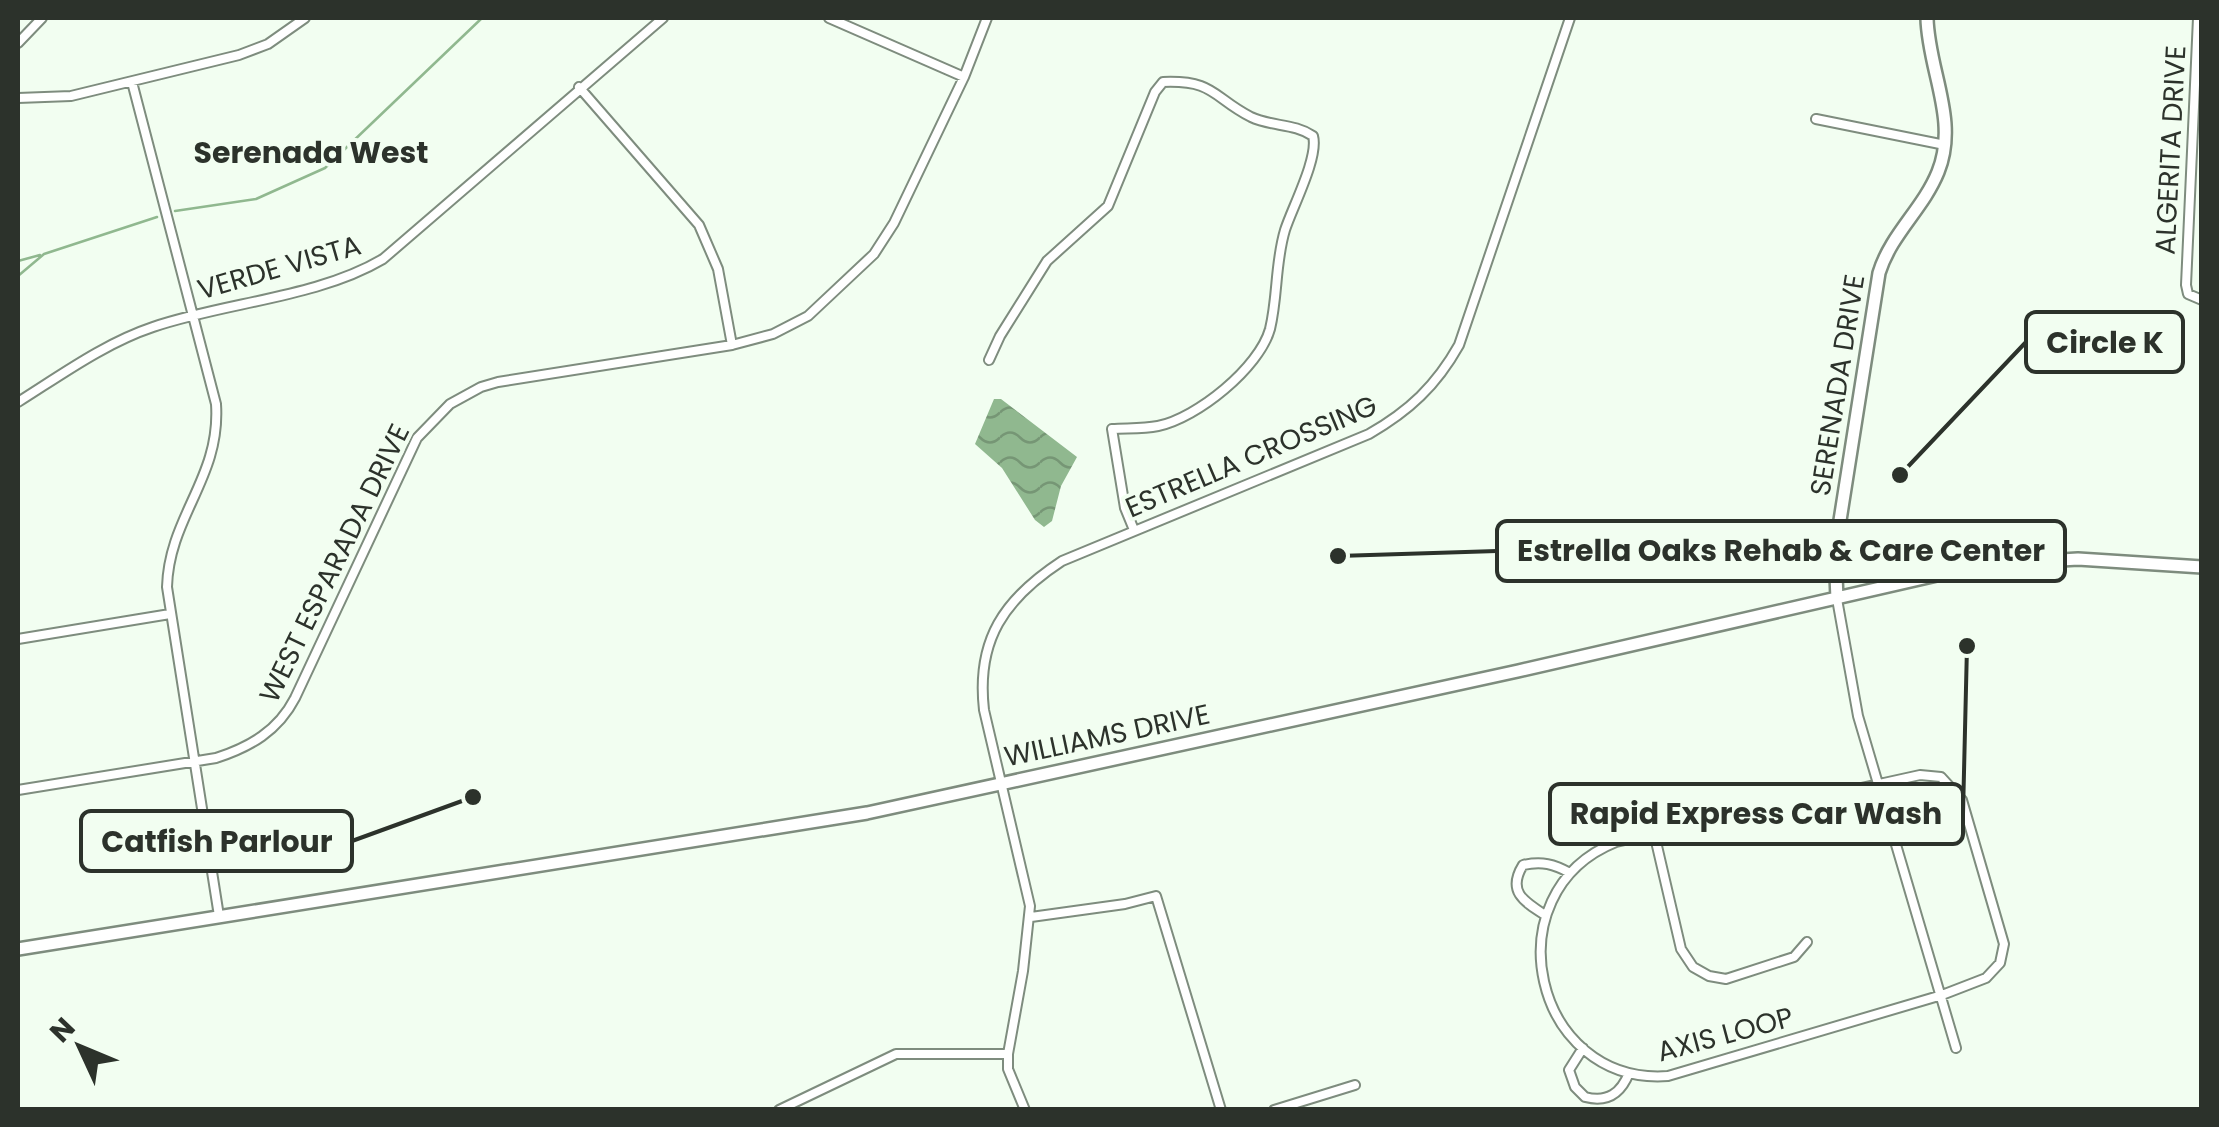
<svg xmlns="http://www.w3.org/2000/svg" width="2219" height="1127" font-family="Poppins,sans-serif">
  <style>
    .water { fill: url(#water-waves) }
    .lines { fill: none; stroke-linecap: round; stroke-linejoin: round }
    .stream { stroke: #90b88f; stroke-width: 2.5 }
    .street-casing { stroke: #7e8c7e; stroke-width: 12 }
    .secondary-casing { stroke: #7e8c7e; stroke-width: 16 }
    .street { stroke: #fff; stroke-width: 8 }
    .secondary { stroke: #fff; stroke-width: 11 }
    .labels { text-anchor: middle; stroke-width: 8; stroke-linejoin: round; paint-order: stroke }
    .street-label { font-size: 28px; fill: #2c322b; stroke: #f2fef1 }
    .neighbourhood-label { font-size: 30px; font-weight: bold; fill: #2c322b; stroke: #f2fef1 }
    .leader { fill: none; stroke: #2c322b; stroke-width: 4 }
    .callout-dot { fill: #2c322b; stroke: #f2fef1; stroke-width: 4 }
    .callout { fill: #f2fef1; stroke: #2c322b; stroke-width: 4 }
    .callout-label { font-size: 30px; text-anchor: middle; font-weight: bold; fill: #2c322b }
  </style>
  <defs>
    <pattern id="water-waves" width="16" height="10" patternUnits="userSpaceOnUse" patternTransform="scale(2.5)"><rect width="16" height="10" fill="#90b88f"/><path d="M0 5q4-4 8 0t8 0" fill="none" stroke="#769675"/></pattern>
  </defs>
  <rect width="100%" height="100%" fill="#f2fef1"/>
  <path class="water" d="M994,399H1001L1077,457L1061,486L1052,521L1044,527L1035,520L1002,468L975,444Z"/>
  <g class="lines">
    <path class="stream" d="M175,211L256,199L325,168L482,18
      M18,261L40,255
      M18,276L44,254L157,217"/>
    <g class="street-casing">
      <path id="street" d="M829,18L964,77
        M2198,18L2186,285L2188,294L2202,300
        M18,43L42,18
        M132,82L216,404C221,478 169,516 167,587L219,916
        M579,87L699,225L718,269L732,345
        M18,98L71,96L239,55L268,44L305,18
        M1816,119L1945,145
        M989,360L1000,336L1047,261L1108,206L1155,92L1163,82C1215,80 1212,97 1251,117C1272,127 1294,123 1313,136C1319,157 1292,208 1285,230C1275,263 1278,296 1270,329C1259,368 1197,418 1158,426C1143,429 1127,428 1112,429L1125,508L1134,530
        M18,402C61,375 105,343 153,327C226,302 317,298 383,259L663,18
        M1837,599L1858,716L1956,1048
        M18,639L170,614
        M1920,775L1941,777L1962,800L2004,944L2000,963L1986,978L1942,995L1668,1076C1534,1086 1489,893 1616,842Z
        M18,790L216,758C250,747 278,731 295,698L417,438L450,404L481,387L498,382L732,345L773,334L808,316L874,254L894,223L964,77L987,18
        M1654,833L1681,949L1693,967L1709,976L1726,979L1794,957L1807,942
        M1545,915C1523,901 1507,891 1523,865C1542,861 1554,864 1570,873
        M1031,917L1125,904L1156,896L1221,1110
        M1583,1048L1569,1070L1575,1087L1585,1097C1608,1103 1621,1093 1629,1073
        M779,1110L896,1054H1008
        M1025,1110L1008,1069V1054L1023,971L1030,906L984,710C976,640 1004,599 1062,561L1369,434C1409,411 1436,386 1459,345L1570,18
        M1274,1110L1355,1085"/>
    </g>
    <g class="secondary-casing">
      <path id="secondary" d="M1837,599L1835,552L1879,273C1891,234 1923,209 1938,172C1959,120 1928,70 1927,18
        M18,949L867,813L1518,671L1950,572L2012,563L2078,559L2202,567"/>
    </g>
    <use href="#street" class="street"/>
    <use href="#secondary" class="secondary"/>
  </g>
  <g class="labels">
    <g class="street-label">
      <text transform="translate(2170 150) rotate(-87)" y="10">ALGERITA DRIVE</text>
      <text transform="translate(279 267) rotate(-16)" y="10">VERDE VISTA</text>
      <text transform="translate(1837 385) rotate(-81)" y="10">SERENADA DRIVE</text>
      <text transform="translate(1251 456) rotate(-23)" y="10">ESTRELLA CROSSING</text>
      <text transform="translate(334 563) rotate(-64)" y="10">WEST ESPARADA DRIVE</text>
      <text transform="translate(1107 735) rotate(-12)" y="10">WILLIAMS DRIVE</text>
      <text transform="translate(1725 1034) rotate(-15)" y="10">AXIS LOOP</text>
    </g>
    <g class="neighbourhood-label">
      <text x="311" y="163">Serenada West</text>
    </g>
  </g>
  <path class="leader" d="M1900 475L2026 342M1338 556L1497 551M1967 646L1963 814M473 797L352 841"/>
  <g class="callout-dot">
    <circle cx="1900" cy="475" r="10"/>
    <circle cx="1338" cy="556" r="10"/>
    <circle cx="1967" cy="646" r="10"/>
    <circle cx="473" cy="797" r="10"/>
  </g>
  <g class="callout">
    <rect x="2026" y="312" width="157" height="60" rx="10"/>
    <rect x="1497" y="521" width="568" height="60" rx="10"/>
    <rect x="1550" y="784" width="413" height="60" rx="10"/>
    <rect x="81" y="811" width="271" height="60" rx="10"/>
  </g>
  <g class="callout-label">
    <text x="2105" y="353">Circle K</text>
    <text x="1781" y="561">Estrella Oaks Rehab &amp; Care Center</text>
    <text x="1756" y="824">Rapid Express Car Wash</text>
    <text x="217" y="852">Catfish Parlour</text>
  </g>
  <rect width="2219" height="1127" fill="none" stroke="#2c322b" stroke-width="40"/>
  <g transform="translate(80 1047) rotate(314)" stroke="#f2fef1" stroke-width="8" paint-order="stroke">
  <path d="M0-8L18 38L0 25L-18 38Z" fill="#2c322b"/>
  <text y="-15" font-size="28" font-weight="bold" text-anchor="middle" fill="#2c322b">N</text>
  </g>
</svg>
